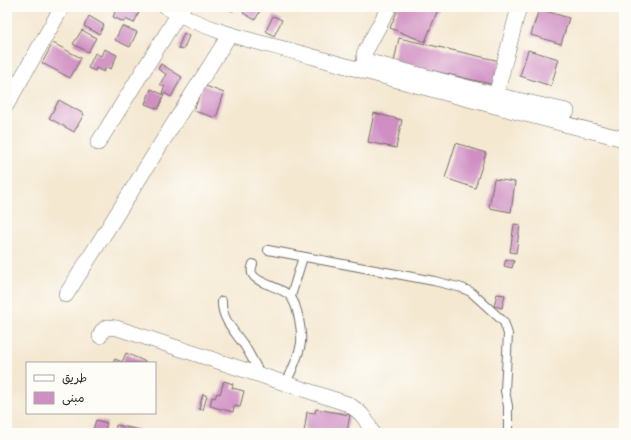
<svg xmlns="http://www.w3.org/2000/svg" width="631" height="440" font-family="Mynerve,'Playpen Sans Arabic',sans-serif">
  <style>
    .building { fill: #d08fc3 }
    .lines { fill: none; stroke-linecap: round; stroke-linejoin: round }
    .lane-casing { stroke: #716d65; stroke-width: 10 }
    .street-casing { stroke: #716d65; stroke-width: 16 }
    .lane { stroke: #fff; stroke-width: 8 }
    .street { stroke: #fff; stroke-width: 15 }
  </style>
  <rect width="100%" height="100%" fill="#fdfcf7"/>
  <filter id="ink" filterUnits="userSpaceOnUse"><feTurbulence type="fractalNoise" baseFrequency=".025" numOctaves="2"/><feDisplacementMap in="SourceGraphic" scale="8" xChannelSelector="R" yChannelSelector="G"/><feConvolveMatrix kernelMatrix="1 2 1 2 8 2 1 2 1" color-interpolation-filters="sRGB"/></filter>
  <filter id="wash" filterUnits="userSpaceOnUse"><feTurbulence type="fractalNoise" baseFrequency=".012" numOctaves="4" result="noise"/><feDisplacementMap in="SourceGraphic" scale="16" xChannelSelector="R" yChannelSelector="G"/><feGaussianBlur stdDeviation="0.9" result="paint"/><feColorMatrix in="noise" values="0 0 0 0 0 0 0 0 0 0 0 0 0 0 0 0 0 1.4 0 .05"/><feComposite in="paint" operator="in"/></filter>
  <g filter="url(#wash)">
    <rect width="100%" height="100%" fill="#f4e8d1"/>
    <g id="blocks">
      <path class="building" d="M117,7H139L141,8L134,23L125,19L124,22L113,17Z
        M223,7H235L233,11Z
        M246,7H262L255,20L243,13Z
        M399,7H439L425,42L390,28Z
        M539,9L569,18L561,44L531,35Z
        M89,16L104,25L99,34L84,26Z
        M273,16L282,20L274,36L266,31Z
        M122,26L137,32L130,47L115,40Z
        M82,30L96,38L88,52L73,44Z
        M184,33L189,36L183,50L178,48Z
        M399,38L500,61L495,85L394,62Z
        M53,43L81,58L70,78L42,63Z
        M104,49L117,55L111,69L106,67L104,72L96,68L95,71L88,68L95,53L101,56Z
        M528,50L559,59L551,86L520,76Z
        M161,64L182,77L171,97L162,92L165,87L160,84L166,74L158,69Z
        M203,85L224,93L216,118L194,111Z
        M151,89L164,95L158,109L145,104Z
        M59,100L84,114L74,132L49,118Z
        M374,113L402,120L396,148L368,142Z
        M456,143L486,153L475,188L445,178Z
        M494,179L515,182L511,212L489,208Z
        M514,224L520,225L516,253L510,252Z
        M506,259L514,261L512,268L504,266Z
        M497,294L505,295L502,308L494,306Z
        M126,353L146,362L145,363H113L115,359L122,362Z
        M224,381L233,384L232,388L244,391L240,407L234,406L233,412L210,406L212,397L215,398L217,393L220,394Z
        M203,394L207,396L203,410L199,409Z
        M316,409L350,415L347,432L334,429V433H304L307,412L315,413Z
        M96,420L107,423L104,433H92Z
        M116,425L140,430L139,433H115Z
        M200,429L215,432V433H199Z"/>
    </g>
  </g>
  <g filter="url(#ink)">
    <use href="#blocks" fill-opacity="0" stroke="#716d65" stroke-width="1"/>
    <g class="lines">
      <g class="lane-casing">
        <path id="lane" d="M268,250L434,281L462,288L471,292L504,322L508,334L505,391L508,406V433
          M253,264C252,267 250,272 253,275C258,284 282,287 290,296C298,305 302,332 301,343C299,357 291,371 286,384
          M291,296L303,257
          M222,301C221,318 234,331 244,345C250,354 255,365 261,375"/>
      </g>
      <g class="street-casing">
        <path id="street" d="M166,7C211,34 265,43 314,57C417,86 520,113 624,139
          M389,7L364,54V58L366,61L496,95L519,7
          M496,95L567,111
          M7,104L62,7
          M98,143L183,7
          M66,295L230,34
          M100,336L102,331L107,327L117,328L348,404C362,413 366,418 372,433"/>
      </g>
      <use href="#lane" class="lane"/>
      <use href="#street" class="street"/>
    </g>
  </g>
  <rect width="631" height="440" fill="none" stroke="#fdfcf7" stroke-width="24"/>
  <rect x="26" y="362" width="130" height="52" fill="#fdfcf7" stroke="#a9a8a5"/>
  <rect x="34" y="375" width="20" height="6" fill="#ffffff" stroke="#a9a8a5"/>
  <text x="62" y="382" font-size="12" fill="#2b2b2b">طريق</text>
  <rect x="34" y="392" width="20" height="12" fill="#d08fc3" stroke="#a9a8a5"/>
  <text x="62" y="402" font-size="12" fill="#2b2b2b">مبنى</text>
</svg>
